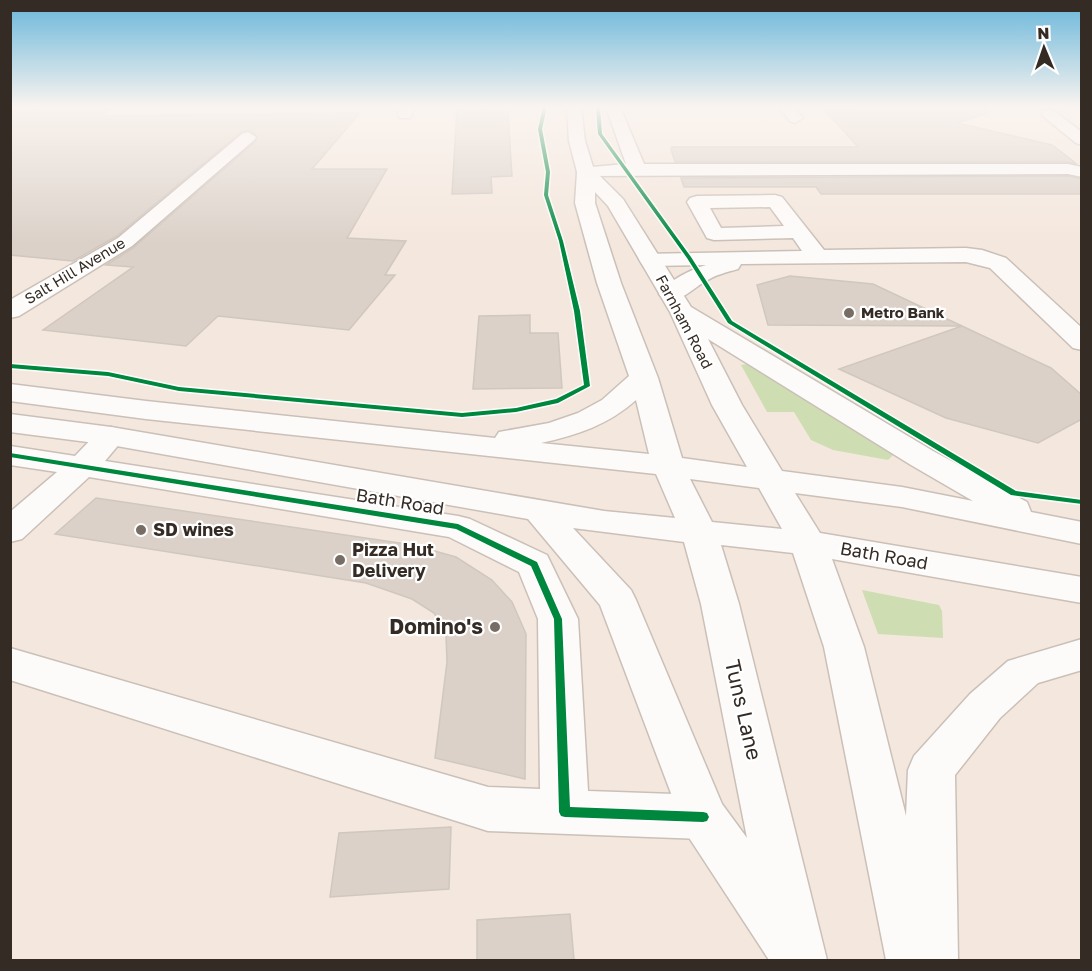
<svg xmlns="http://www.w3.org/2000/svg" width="1092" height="971" font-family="'Golos Text',sans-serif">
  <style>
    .green { fill: #cfddb3 }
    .building { fill: #dbd1c9; stroke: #d0c7bf; stroke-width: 1.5 }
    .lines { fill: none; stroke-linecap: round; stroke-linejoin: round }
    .minor-casing { stroke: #cac0b8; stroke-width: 3 }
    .major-casing { stroke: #cac0b8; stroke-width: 3 }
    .minor { fill: #fdfbfa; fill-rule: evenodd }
    .major { fill: #fdfbfa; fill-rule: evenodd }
    .cycleway-casing { stroke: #fff; stroke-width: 3 }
    .cycleway { fill: #00873e; fill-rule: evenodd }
    .poi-dot { fill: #776d65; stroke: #fff; stroke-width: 2 }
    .labels { text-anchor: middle; stroke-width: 4.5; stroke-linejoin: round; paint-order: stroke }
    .far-street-label { font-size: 15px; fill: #342b24; stroke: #fff }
    .far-poi-label { font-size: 15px; font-weight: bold; fill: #342b24; stroke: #fff; text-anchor: start }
    .street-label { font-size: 18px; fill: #342b24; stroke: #fff }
    .poi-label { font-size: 18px; font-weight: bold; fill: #342b24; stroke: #fff; text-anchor: start }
    .near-poi-label { font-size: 21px; font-weight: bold; fill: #342b24; stroke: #fff; text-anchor: end }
    .near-street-label { font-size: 21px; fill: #342b24; stroke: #fff }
  </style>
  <rect width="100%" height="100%" fill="#f4e7dd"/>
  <path class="green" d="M755,363L763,372L893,455L888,460L833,450L811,440L794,412H767L741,365Z
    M862,590L939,605L942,611L943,638L878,634Z"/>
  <path class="building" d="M42,107H113L100,116L360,113L312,169H387L347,238L406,241L385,275H395L349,330L218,316L186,346L43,330L133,267L106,265L133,248L255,142L258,137L249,130L241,132L117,236L73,261L10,255V111H35Z
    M457,107H488V112H508L512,176L491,177L492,193L452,194Z
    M855,107H986L987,113L958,123L1052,145L1077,164L1068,162H675L671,149L672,147H858L825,110H855Z
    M1068,176L1082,179V194H821L816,187H684L681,178Z
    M790,276L873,284L1051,368L1082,395V419L1038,443L946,418L839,369L962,326L768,325L757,285Z
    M530,315V333H558L562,388L473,389L479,316Z
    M96,498L413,545L456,557L492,580L512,602L526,634L525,779L435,758L447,662L446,635L434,613L412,599L366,583L55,534Z
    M451,827L449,889L330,897L339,833Z
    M570,914L574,960H477V920Z"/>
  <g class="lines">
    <g class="minor-casing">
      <path id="minor" d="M401,107H415L410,118H400L398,115Z
        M606,107H620L644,164H1068L1082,167V177L1068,174L580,176L577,172L580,168L626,164Z
        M779,107H794L803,118L795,123L790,121Z
        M1049,110L1054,111L1082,132V145L1076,143L1044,117L1042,114L1044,111Z
        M248,132L256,137L254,140L132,246L19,316L10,318V300L118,238L242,134Z
        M775,195L782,197L824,250L966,248L982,250L1006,258L1082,328V350L1073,348L990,268L966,262L741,264L738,269C727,272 715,275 706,281C691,289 681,304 663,299L659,294C669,280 690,270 706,265L650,266L642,264L639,259L642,254L802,251L793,238L714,240L707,238L687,202L690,198L697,196ZM770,207L784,226L721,228L710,208Z
        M111,427L122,430L126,436L105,461L458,516L470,519L547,555L578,619L588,791L703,795L720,801L728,817L720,833L703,839L488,831L10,680V648L488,787L540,789L538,619L519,572L449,537L89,477L22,539L10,542V512L57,472L10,465V446L75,456L100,430Z"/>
    </g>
    <g class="major-casing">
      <path id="major" d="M567,107H581L585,141L594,170L623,199L691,307L933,451L1027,502L1031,512L1082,522V544L902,507L795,493L820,533L1082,577V603L832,559L864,647L906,816L908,770L914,756L970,694L1008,661L1082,639V670L1038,683L1000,718L955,775L958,960H886L824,647L793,553L721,545L739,604L827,960H769L686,833L600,605L528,519L111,445L10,432V414L111,427L604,511L675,518L656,474L146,419L10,401V384L146,401L495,438L499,432L549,423L578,413L602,400L629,376L597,283L575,203L577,172L569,141ZM595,192L608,206L670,312L712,405L747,467L682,458L658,378L621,283L595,203ZM708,339L911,465L973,501L902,487L782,471L742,405ZM636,400L649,454L541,443C577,435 608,425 636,400ZM690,479L759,488L782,529L712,522ZM573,528L684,542L701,604L747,838L722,804L636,600L631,590Z"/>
    </g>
    <use href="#minor" class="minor"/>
    <use href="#major" class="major"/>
    <g class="cycleway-casing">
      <path id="cycleway" d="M543,107H547L542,129L550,172L548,195L563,241L580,311L590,386L558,403L516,412L462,417L179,391L108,376L10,368V364L108,372L179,387L462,413L516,408L556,399L584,385L574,311L559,241L544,195L546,172L538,129Z
        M596,107H600L602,134L691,257L732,321L1016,491L1082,500V504L1011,495L728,323L687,258L598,134Z
        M10,453L458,524L537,562L562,619L570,807L703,812L707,813L709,817L707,821L703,822L565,817L561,816L559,812L554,619L531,566L456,529L10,457Z"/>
    </g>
    <use href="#cycleway" class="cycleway"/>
  </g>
  <linearGradient id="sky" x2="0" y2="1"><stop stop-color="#68b6da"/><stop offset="0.44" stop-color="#faf4f0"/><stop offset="1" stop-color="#faf4f0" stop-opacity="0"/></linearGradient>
  <rect width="1092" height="243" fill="url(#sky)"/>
  <g class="poi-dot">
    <circle cx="849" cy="313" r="6"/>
    <circle cx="141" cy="530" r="6"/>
    <circle cx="340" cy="560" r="6"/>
    <circle cx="495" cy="627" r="6"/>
  </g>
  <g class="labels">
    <g class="far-street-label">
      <text transform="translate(75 271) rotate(-31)" y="5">Salt Hill Avenue</text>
      <text transform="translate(684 322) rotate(62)" y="5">Farnham Road</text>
    </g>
    <g class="far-poi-label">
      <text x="861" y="318">Metro Bank</text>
    </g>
    <g class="street-label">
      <text transform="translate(400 502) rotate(9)" y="6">Bath Road</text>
      <text transform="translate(884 556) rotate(10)" y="6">Bath Road</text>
    </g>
    <g class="poi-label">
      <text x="153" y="536">SD wines</text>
      <text x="352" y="556">Pizza Hut<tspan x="352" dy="21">Delivery</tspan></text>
    </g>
    <g class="near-poi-label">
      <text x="483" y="634">Domino's</text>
    </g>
    <g class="near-street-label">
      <text transform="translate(743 710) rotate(77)" y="7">Tuns Lane</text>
    </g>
  </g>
  <rect width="1092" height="971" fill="none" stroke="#342b24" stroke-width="24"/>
  <g transform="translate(1044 48) rotate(358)" stroke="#ffffff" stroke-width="4.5" paint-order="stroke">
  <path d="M0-4.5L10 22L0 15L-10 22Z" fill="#342b24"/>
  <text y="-9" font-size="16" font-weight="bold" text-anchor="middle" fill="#342b24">N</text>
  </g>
</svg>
